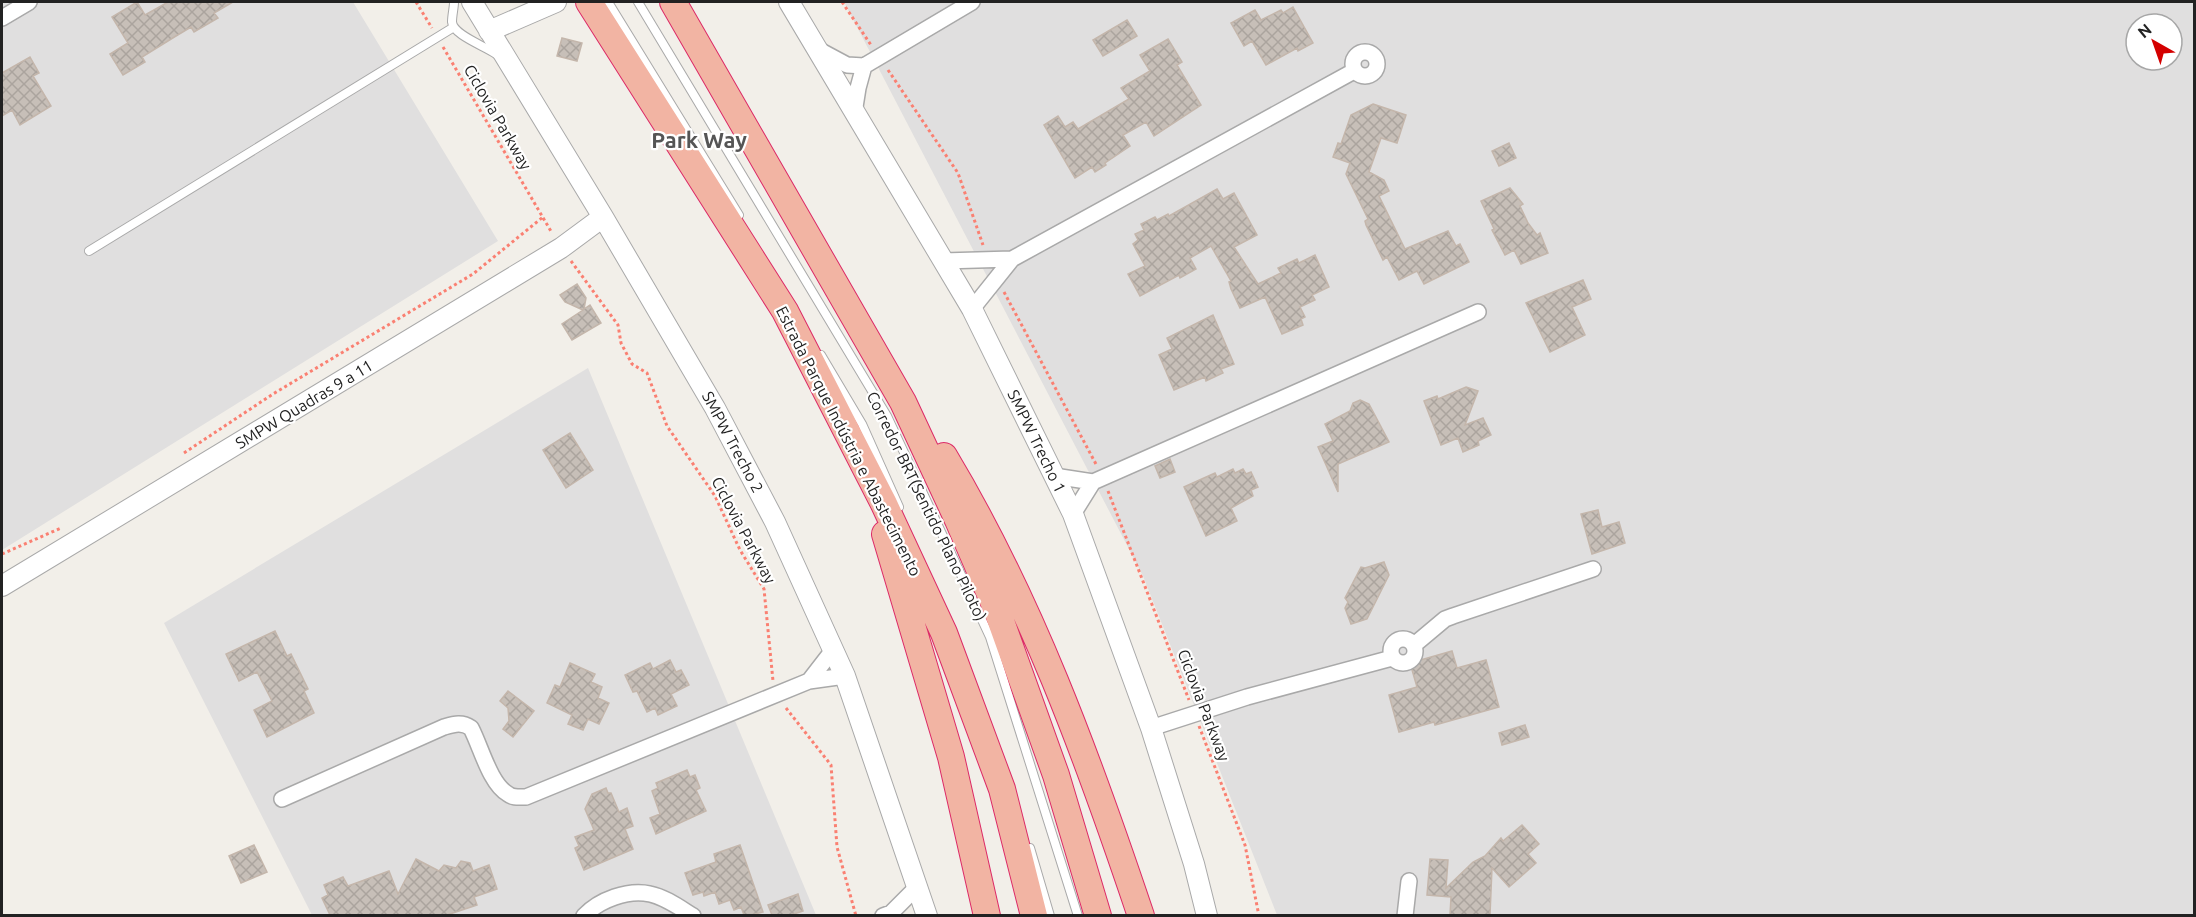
<svg xmlns="http://www.w3.org/2000/svg" width="2196" height="917" font-family="Ubuntu,sans-serif">
  <style>
    .residential { fill: #e0dfdf; fill-rule: evenodd }
    .building { fill: url(#building-cross-hatch); stroke: #c4b6ab; stroke-width: 1.5 }
    .lines { fill: none; stroke-linecap: round; stroke-linejoin: round }
    .service-casing { stroke: #a9a9a9; stroke-width: 10 }
    .minor-casing { stroke: #a9a9a9; stroke-width: 18 }
    .tertiary-casing { stroke: #a9a9a9; stroke-width: 22 }
    .trunk-casing { stroke: #dc2a67; stroke-width: 28 }
    .path { stroke: #fa8072; stroke-width: 3; stroke-dasharray: 3 3; stroke-linecap: butt }
    .service { stroke: #fff; stroke-width: 8 }
    .minor { stroke: #fff; stroke-width: 15 }
    .tertiary { stroke: #fff; stroke-width: 20 }
    .trunk { stroke: #f2b4a3; stroke-width: 26 }
    .labels { text-anchor: middle; stroke-width: 4.5; stroke-linejoin: round; paint-order: stroke }
    .street-label { font-size: 16px; fill: #222; stroke: #fff }
    .district-label { font-size: 22px; font-weight: bold; fill: #555; stroke: #fff }
  </style>
  <defs>
    <pattern id="building-cross-hatch" width="8" height="8" patternUnits="userSpaceOnUse" patternTransform="scale(1.5)"><rect width="8" height="8" fill="#c7bfb8"/><path d="M0 0l8 8M0 8l8-8" fill="none" stroke="#aba49e"/></pattern>
  </defs>
  <rect width="100%" height="100%" fill="#f2efe9"/>
  <path class="residential" d="M2,2H353L498,241L2,550Z
    M844,2H2194V915H1277L1143,576ZM2136,24H2172V60H2136Z
    M588,368L816,915H312L164,623Z"/>
  <path class="building" d="M137,2L145,15L168,2H233L214,13L218,18L194,32L191,27L176,36L142,57L145,62L123,75L110,54L128,43L112,17Z
    M1293,7L1313,43L1298,51L1297,48L1266,65L1252,41L1244,46L1231,23L1255,10L1261,20L1281,10L1283,13Z
    M1127,20L1137,36L1103,56L1093,40Z
    M562,38L582,43L577,61L557,56Z
    M1168,39L1182,62L1177,65L1201,105L1154,136L1146,122L1123,135L1130,146L1105,163L1106,165L1095,172L1092,167L1075,178L1044,125L1058,116L1065,127L1073,122L1078,129L1129,99L1121,88L1150,71L1140,55Z
    M30,57L39,73L33,76L51,106L20,125L12,110L2,116V73Z
    M1373,104L1406,115L1397,143L1381,138L1369,172L1384,180L1389,191L1379,196L1405,249L1448,231L1456,246L1460,244L1469,262L1424,284L1417,271L1399,280L1387,257L1383,260L1366,225L1365,221L1368,219L1346,174L1350,163L1333,157L1338,143L1341,144L1351,115Z
    M1509,143L1516,158L1499,166L1492,151Z
    M1510,188L1523,204L1520,206L1528,223L1537,235L1540,233L1548,253L1521,264L1514,250L1505,255L1492,230L1494,229L1481,201Z
    M1217,189L1223,199L1234,193L1257,235L1234,247L1258,284L1281,273L1278,268L1297,259L1299,263L1315,255L1329,287L1312,295L1315,300L1300,307L1305,317L1301,319L1303,325L1282,334L1265,297L1240,308L1231,289L1229,282L1231,281L1211,246L1190,258L1196,269L1180,278L1179,275L1140,296L1128,274L1145,266L1133,244L1138,240L1135,234L1144,230L1141,224L1155,217L1157,220L1168,214L1169,216Z
    M1583,280L1591,299L1572,307L1585,335L1550,352L1526,303Z
    M577,284L586,298L584,309L590,305L601,323L572,340L562,324L583,310L565,302L560,295Z
    M1213,315L1234,364L1221,369L1223,373L1206,381L1205,377L1174,390L1159,355L1172,349L1167,338Z
    M1466,387L1478,391L1465,425L1483,418L1491,435L1478,441L1479,445L1463,452L1458,438L1441,445L1424,401L1437,396L1438,399Z
    M1360,400L1369,404L1389,442L1338,464V492L1318,447L1333,441L1325,424L1350,411L1353,403Z
    M570,433L593,470L566,488L543,450Z
    M1170,459L1175,472L1160,478L1155,466Z
    M1233,469L1235,473L1243,469L1246,474L1251,472L1258,487L1251,490L1253,496L1231,508L1237,521L1206,536L1184,487L1215,473L1217,477Z
    M1598,510L1602,527L1619,522L1625,543L1592,554L1581,514Z
    M1384,562L1389,575L1367,619L1351,624L1345,608L1348,602L1345,598L1361,567L1365,568Z
    M275,631L287,656L291,654L308,689L304,691L314,713L267,737L254,710L272,701L257,672L239,681L226,654Z
    M1452,651L1457,668L1486,660L1499,707L1435,725L1434,722L1399,732L1389,695L1417,687L1410,663Z
    M670,660L676,672L681,670L689,685L671,694L677,706L658,715L655,708L647,712L637,691L633,692L625,675L650,663L653,669Z
    M570,663L595,674L591,682L602,687L598,698L609,703L599,724L588,719L583,730L568,724L572,715L547,703L555,685L560,687Z
    M508,691L534,711L513,737L503,729L509,721L508,708L500,701Z
    M1525,725L1529,737L1502,745L1499,733Z
    M687,770L690,777L695,775L700,788L696,790L706,811L656,834L650,818L660,814L652,791L658,788L656,783Z
    M606,788L608,793H611L619,812L627,808L633,826L625,829L633,849L584,870L575,848L579,846L575,837L594,830L585,809L592,794Z
    M1522,825L1539,844L1528,854L1536,863L1509,887L1492,868L1490,915H1450L1451,897L1427,895L1430,859L1448,860L1446,888L1473,862L1485,856L1501,838L1503,841Z
    M254,845L267,872L241,883L229,856Z
    M740,845L763,912L751,915H744L741,907L734,910L730,900L719,904L715,892L704,896L703,892L693,895L685,873L716,862L714,854Z
    M416,859L439,871L444,865L456,868L461,861L470,863L473,871L489,865L497,889L474,897L477,905L447,915H330L322,898L328,895L324,885L343,877L348,886L389,871L398,894Z
    M798,894L803,911L791,915H772L768,905Z"/>
  <g class="lines">
    <g class="service-casing">
      <path id="service" d="M454,2C454,8 452,15 452,22C453,35 485,46 496,54
        M608,2L739,215
        M638,2L887,416L990,637L1078,916
        M89,251L454,27
        M821,355L862,424L899,507
        M1030,848L1050,916"/>
    </g>
    <g class="minor-casing">
      <path id="minor" d="M2,18L29,2
        M819,50L847,65L864,66L972,2
        M1353 64a12 12 0 1 1 24 0a12 12 0 1 1-24 0Z
        M854,113L858,88L864,66
        M943,261L1012,259
        M972,309L1012,259L1354,71
        M1054,476L1093,482L1478,312
        M1073,514L1093,482
        M1391 651a12 12 0 1 1 24 0a12 12 0 1 1-24 0Z
        M1414,645L1445,619L1453,616L1593,569
        M809,681L833,650
        M1151,728L1247,697L1392,658
        M282,799L444,727C455,724 462,722 471,728C481,747 490,784 508,794C513,798 519,797 526,797L809,681L845,676
        M584,916C599,900 628,889 650,894C665,897 680,908 693,916
        M883,916L891,913L917,887
        M1405,916L1409,881"/>
    </g>
    <g class="tertiary-casing">
      <path id="tertiary" d="M472,2L603,217L715,408L775,522L845,676L927,916
        M789,2L972,309L1073,514L1151,728L1194,864L1207,916
        M489,31L556,2
        M2,586L561,248L603,217"/>
    </g>
    <g class="trunk-casing">
      <path id="trunk" d="M589,2L785,311L884,504L944,633L1002,789L1034,916
        M673,2L903,402L958,520L997,610L1056,775L1098,916
        M944,456C1030,599 1088,758 1141,916
        M885,534L951,757L987,916"/>
    </g>
    <path class="path" d="M416,2L432,28
      M842,2L871,45
      M443,47L552,233
      M888,70L958,173L983,245
      M571,261L618,325L621,343L632,364L647,373L667,426L715,496L740,550L764,589L773,681
      M1004,292L1097,466
      M184,453L273,394L473,274L543,217
      M1108,491L1189,700
      M2,554L61,528
      M786,708L831,765L837,847L856,916
      M1199,726L1245,845L1259,916"/>
    <use href="#service" class="service"/>
    <use href="#minor" class="minor"/>
    <use href="#tertiary" class="tertiary"/>
    <use href="#trunk" class="trunk"/>
  </g>
  <g class="labels">
    <g class="street-label">
      <text transform="translate(498 117) rotate(60)" y="6">Ciclovia Parkway</text>
      <text transform="translate(304 404) rotate(-31)" y="6">SMPW Quadras 9 a 11</text>
      <text transform="translate(849 441) rotate(63)" y="6">Estrada Parque Indústria e Abastecimento</text>
      <text transform="translate(1037 441) rotate(64)" y="6">SMPW Trecho 1</text>
      <text transform="translate(733 442) rotate(62)" y="6">SMPW Trecho 2</text>
      <text transform="translate(927 506) rotate(64)" y="6">Corredor BRT(Sentido Plano Piloto)</text>
      <text transform="translate(744 530) rotate(62)" y="6">Ciclovia Parkway</text>
      <text transform="translate(1204 705) rotate(69)" y="6">Ciclovia Parkway</text>
    </g>
    <g class="district-label">
      <text x="699" y="148">Park Way</text>
    </g>
  </g>
  <rect width="2196" height="917" fill="none" stroke="#222222" stroke-width="6"/>
  <g transform="translate(2154 42) rotate(320)"><circle r="28" fill="#ffffff" stroke="#a7a7a7" stroke-width="1.5"/>
  <path d="M0-4.5L10 22L0 15L-10 22Z" fill="#d40000"/>
  <text y="-9" font-size="16" font-weight="bold" text-anchor="middle" fill="#222222">N</text>
  </g>
</svg>
